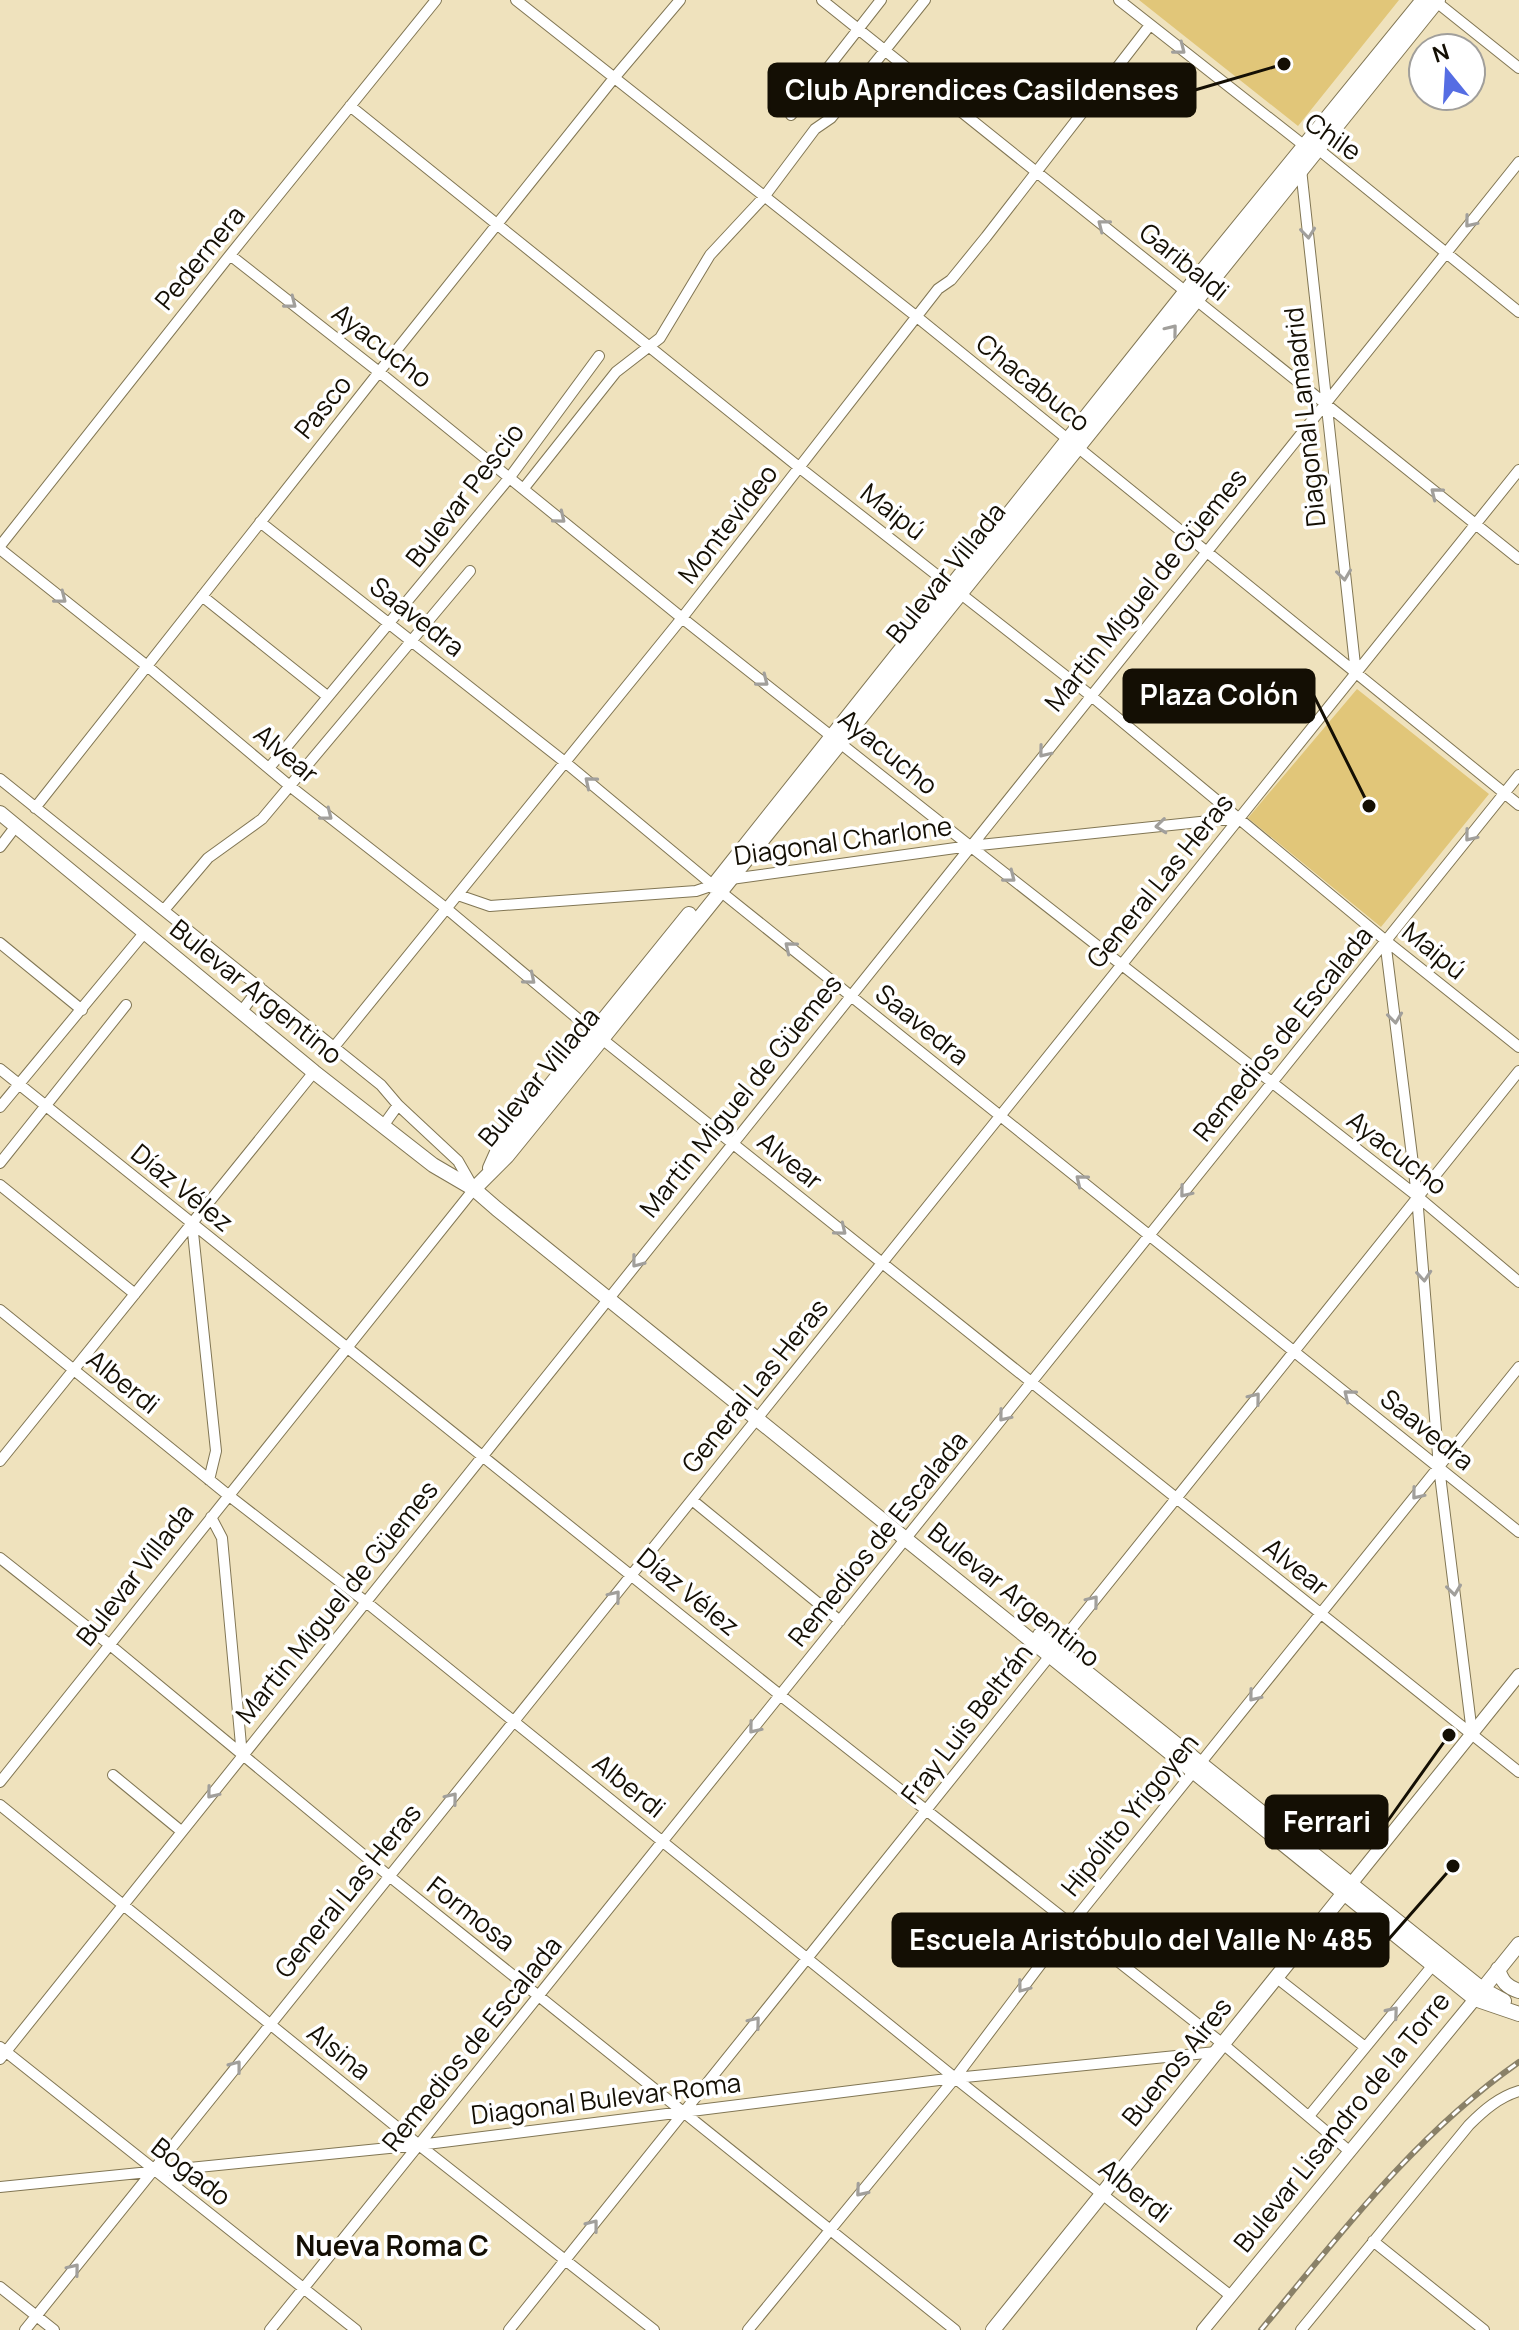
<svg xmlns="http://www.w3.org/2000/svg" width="1519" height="2330" font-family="Manrope,sans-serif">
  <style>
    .green { fill: #e1c679 }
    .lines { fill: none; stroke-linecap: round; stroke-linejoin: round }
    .minor-casing { stroke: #817654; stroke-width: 12 }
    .tertiary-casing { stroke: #817654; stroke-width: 14 }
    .secondary-casing { stroke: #817654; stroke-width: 16 }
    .minor { stroke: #fff; stroke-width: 10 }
    .tertiary { stroke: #fff; stroke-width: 12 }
    .secondary { stroke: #fff; stroke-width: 14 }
    .rail-casing { stroke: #8a8168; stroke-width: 6 }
    .rail { stroke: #fff; stroke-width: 3; stroke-dasharray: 9; stroke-linecap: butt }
    .oneway { stroke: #a19f9b }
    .labels { text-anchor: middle; stroke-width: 7; stroke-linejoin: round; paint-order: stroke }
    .street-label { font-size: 26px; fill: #140f04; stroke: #fff }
    .neighbourhood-label { font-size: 28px; font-weight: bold; fill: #140f04; stroke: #fff }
    .leader { fill: none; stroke: #140f04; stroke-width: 3 }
    .callout-dot { fill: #140f04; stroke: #fff; stroke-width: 3 }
    .callout { fill: #140f04; stroke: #140f04; stroke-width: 3 }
    .callout-label { font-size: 28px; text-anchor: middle; font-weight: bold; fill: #fff }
  </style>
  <rect width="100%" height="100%" fill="#efe2bd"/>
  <path class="green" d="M1139,0H1399L1298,126Z
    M1357,689L1489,794L1381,927L1248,818Z"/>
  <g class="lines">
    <g class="minor-casing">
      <path id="minor" d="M516,0L917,317L1519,805
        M822,0L1519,559
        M1119,0L1306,147L1318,149L1519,312
        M1434,0L1519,68
        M350,106L800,468L1090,695L1385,940L1519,1047
        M791,115L881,0
        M1301,169L1356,674
        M230,255L379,372L682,618L970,846L1417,1196L1519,1282
        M524,488L616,372L660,338L710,255L764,197L815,129L831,118L925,0
        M260,522L566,763L720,891L1519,1532
        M0,546L230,255L436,0
        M0,549L147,666L291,787L447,909L602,1039L1519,1772
        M202,596L327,696
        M269,768L510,477L599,356
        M0,779L381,1085L398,1105L458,1161L474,1189L0,1782
        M35,808L379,372L614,78L680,0
        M0,847L16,826
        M458,895L490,906L696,891L731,879L970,846L1238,818
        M164,910L208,858L262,819L470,571
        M1385,940L1417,1196L1439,1467L1472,1733
        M0,943L82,1010
        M241,1012L260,987
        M334,1047L682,618L938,289L951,280L986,237L1150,25
        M0,1069L780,1695L1223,2044L1348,2150
        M0,1107L145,932
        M383,1126L398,1105
        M0,1163L126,1005
        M0,1185L135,1294
        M192,1223L216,1451L209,1480
        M0,1310L228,1495L366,1602L955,2078L1231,2296
        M0,1461L314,1072
        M692,1500L840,1621
        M211,1517L222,1538L242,1756
        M0,1558L110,1645L389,1876L955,2330
        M113,1775L181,1831
        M0,1805L419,2145L654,2330
        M1277,1978L1365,2047
        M0,2047L356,2330
        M0,2059L1519,162
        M1309,2116L1433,1965
        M0,2187L419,2145L955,2078L1216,2052
        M1373,2241L1484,2330
        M0,2287L54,2330
        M25,2330L1519,470
        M270,2330L1519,775
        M509,2330L1519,1071
        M748,2330L955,2078L1071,1924L1519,1367
        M1301,2330L1469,2125C1484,2110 1499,2097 1519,2091"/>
    </g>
    <g class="tertiary-casing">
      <path id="tertiary" d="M1351,1884L1519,1675
        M1203,2330L1475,1999"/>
    </g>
    <g class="secondary-casing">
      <path id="secondary" d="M0,813L314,1072L433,1165L474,1189L497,1209L1433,1965L1475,1999L1519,2014
        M713,886L1186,291L1423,0
        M490,1168L498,1150L689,914
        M474,1189L507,1156L602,1039L1438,0
        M1040,1635L1482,1989L1504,2001
        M1498,1969C1502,1982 1507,1987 1519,1991
        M1478,1995L1519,1944
        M993,2330L1348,1888"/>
    </g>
    <use href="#minor" class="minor"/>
    <use href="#tertiary" class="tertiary"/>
    <use href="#secondary" class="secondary"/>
    <g class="rail-casing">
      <path id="rail" d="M1261,2330C1340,2234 1416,2134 1519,2062"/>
    </g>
    <use href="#rail" class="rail"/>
  </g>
  <defs><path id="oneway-chevron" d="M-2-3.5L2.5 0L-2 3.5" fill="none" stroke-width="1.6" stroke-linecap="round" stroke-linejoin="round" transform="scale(2)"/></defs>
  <g class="oneway">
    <use href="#oneway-chevron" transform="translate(1180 49) rotate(38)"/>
    <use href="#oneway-chevron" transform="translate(1470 222) rotate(129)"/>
    <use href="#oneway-chevron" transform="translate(1103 225) rotate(-142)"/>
    <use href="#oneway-chevron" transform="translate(1308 233) rotate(84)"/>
    <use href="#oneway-chevron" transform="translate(291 303) rotate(38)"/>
    <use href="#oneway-chevron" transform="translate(1172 330) rotate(-51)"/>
    <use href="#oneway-chevron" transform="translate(1436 493) rotate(-141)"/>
    <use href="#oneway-chevron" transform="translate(560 518) rotate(39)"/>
    <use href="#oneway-chevron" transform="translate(1344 575) rotate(83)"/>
    <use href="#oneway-chevron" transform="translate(61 598) rotate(38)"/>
    <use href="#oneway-chevron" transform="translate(763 681) rotate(38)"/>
    <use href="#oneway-chevron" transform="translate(1044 752) rotate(129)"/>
    <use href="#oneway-chevron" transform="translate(590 782) rotate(-140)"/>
    <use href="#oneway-chevron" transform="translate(327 815) rotate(38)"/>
    <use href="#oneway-chevron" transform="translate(1161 826) rotate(174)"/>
    <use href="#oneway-chevron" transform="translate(1470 836) rotate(129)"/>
    <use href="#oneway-chevron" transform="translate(1010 877) rotate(38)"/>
    <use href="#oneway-chevron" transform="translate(790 947) rotate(-141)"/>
    <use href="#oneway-chevron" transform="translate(530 979) rotate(40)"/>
    <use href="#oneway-chevron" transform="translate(1395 1018) rotate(83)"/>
    <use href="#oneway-chevron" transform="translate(1081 1180) rotate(-141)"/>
    <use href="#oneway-chevron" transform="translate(1185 1192) rotate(129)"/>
    <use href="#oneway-chevron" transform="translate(841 1230) rotate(39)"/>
    <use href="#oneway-chevron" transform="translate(637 1262) rotate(128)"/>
    <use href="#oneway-chevron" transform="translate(1424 1276) rotate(85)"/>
    <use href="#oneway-chevron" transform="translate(1349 1395) rotate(-141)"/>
    <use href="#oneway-chevron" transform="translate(1255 1398) rotate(-51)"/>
    <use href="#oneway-chevron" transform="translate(1004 1416) rotate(129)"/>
    <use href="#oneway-chevron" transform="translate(1417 1494) rotate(129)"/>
    <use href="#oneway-chevron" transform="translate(1454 1590) rotate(83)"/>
    <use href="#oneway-chevron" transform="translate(615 1596) rotate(-51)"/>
    <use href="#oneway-chevron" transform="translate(1093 1601) rotate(-51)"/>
    <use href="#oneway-chevron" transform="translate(1254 1696) rotate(129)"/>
    <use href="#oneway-chevron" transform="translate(754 1728) rotate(129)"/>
    <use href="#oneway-chevron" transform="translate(212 1793) rotate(129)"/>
    <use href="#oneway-chevron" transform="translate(452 1798) rotate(-51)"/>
    <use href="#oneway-chevron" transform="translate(1023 1987) rotate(127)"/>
    <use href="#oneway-chevron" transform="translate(1393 2012) rotate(-50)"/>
    <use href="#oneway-chevron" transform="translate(755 2022) rotate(-51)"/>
    <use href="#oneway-chevron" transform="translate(236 2066) rotate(-52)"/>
    <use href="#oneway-chevron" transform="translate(861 2191) rotate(130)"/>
    <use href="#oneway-chevron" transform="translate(593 2225) rotate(-52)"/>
    <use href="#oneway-chevron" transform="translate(74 2269) rotate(-51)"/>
  </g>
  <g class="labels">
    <g class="street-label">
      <text transform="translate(1333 137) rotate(35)" y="9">Chile</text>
      <text transform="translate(200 258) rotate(-51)" y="9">Pedernera</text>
      <text transform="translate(1184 262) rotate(39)" y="9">Garibaldi</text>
      <text transform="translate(382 346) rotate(38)" y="9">Ayacucho</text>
      <text transform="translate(1033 383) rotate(39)" y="9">Chacabuco</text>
      <text transform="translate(323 407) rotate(-51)" y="9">Pasco</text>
      <text transform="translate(1305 417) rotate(-96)" y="9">Diagonal Lamadrid</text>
      <text transform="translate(465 495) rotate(-52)" y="9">Bulevar Pescio</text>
      <text transform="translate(893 512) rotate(38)" y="9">Maipú</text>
      <text transform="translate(728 524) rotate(-52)" y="9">Montevideo</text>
      <text transform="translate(946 573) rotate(-51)" y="9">Bulevar Villada</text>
      <text transform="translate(1146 590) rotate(-51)" y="9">Martin Miguel de Güemes</text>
      <text transform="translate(417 617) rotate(38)" y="9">Saavedra</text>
      <text transform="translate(888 752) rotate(39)" y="9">Ayacucho</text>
      <text transform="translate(286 754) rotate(40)" y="9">Alvear</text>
      <text transform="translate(843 841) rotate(-8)" y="9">Diagonal Charlone</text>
      <text transform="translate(1160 881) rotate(-51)" y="9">General Las Heras</text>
      <text transform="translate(1434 951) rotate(39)" y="9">Maipú</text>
      <text transform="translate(256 992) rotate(39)" y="9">Bulevar Argentino</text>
      <text transform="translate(922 1025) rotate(39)" y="9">Saavedra</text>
      <text transform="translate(1283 1034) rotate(-51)" y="9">Remedios de Escalada</text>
      <text transform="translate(539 1077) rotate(-50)" y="9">Bulevar Villada</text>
      <text transform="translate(741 1096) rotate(-51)" y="9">Martin Miguel de Güemes</text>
      <text transform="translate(1397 1153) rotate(38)" y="9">Ayacucho</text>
      <text transform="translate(790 1161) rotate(39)" y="9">Alvear</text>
      <text transform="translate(182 1188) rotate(39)" y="9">Díaz Vélez</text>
      <text transform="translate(123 1382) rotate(39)" y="9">Alberdi</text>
      <text transform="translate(755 1386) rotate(-51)" y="9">General Las Heras</text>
      <text transform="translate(1427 1430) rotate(39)" y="9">Saavedra</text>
      <text transform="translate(878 1539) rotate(-51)" y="9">Remedios de Escalada</text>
      <text transform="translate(1296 1567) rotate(39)" y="9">Alvear</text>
      <text transform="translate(135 1575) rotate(-52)" y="9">Bulevar Villada</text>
      <text transform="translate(688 1592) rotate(39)" y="9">Díaz Vélez</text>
      <text transform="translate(1014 1595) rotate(39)" y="9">Bulevar Argentino</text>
      <text transform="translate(337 1602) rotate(-51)" y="9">Martin Miguel de Güemes</text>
      <text transform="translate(967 1724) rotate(-52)" y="9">Fray Luis Beltrán</text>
      <text transform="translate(629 1786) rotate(39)" y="9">Alberdi</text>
      <text transform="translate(1130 1815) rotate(-51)" y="9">Hipólito Yrigoyen</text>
      <text transform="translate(348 1891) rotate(-51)" y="9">General Las Heras</text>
      <text transform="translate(471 1914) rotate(38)" y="9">Formosa</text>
      <text transform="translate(472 2044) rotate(-51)" y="9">Remedios de Escalada</text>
      <text transform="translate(339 2052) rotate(39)" y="9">Alsina</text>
      <text transform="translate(1177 2062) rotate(-51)" y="9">Buenos Aires</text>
      <text transform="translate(606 2099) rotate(-7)" y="9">Diagonal Bulevar Roma</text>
      <text transform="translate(1342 2122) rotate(-51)" y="9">Bulevar Lisandro de la Torre</text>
      <text transform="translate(191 2172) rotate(38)" y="9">Bogado</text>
      <text transform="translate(1135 2191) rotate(39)" y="9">Alberdi</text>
    </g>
    <g class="neighbourhood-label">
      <text x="392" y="2256">Nueva Roma C</text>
    </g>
  </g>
  <path class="leader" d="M1284 64L1195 90M1369 806L1314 696M1449 1735L1387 1822M1453 1866L1388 1940"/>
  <g class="callout-dot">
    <circle cx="1284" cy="64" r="8"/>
    <circle cx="1369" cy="806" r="8"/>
    <circle cx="1449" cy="1735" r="8"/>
    <circle cx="1453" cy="1866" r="8"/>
  </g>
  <g class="callout">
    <rect x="769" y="64" width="426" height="52" rx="8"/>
    <rect x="1124" y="670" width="190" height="52" rx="8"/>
    <rect x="1266" y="1796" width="121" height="52" rx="8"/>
    <rect x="893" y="1914" width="495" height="52" rx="8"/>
  </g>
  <g class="callout-label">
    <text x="982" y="100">Club Aprendices Casildenses</text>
    <text x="1219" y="705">Plaza Colón</text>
    <text x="1327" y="1832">Ferrari</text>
    <text x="1141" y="1950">Escuela Aristóbulo del Valle Nº 485</text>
  </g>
  <g transform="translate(1447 72) rotate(342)"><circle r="38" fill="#ffffff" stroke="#a19f9b" stroke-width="2"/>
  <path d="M0-6L14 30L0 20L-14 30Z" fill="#556de3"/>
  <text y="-12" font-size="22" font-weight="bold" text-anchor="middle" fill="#140f04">N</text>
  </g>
</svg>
